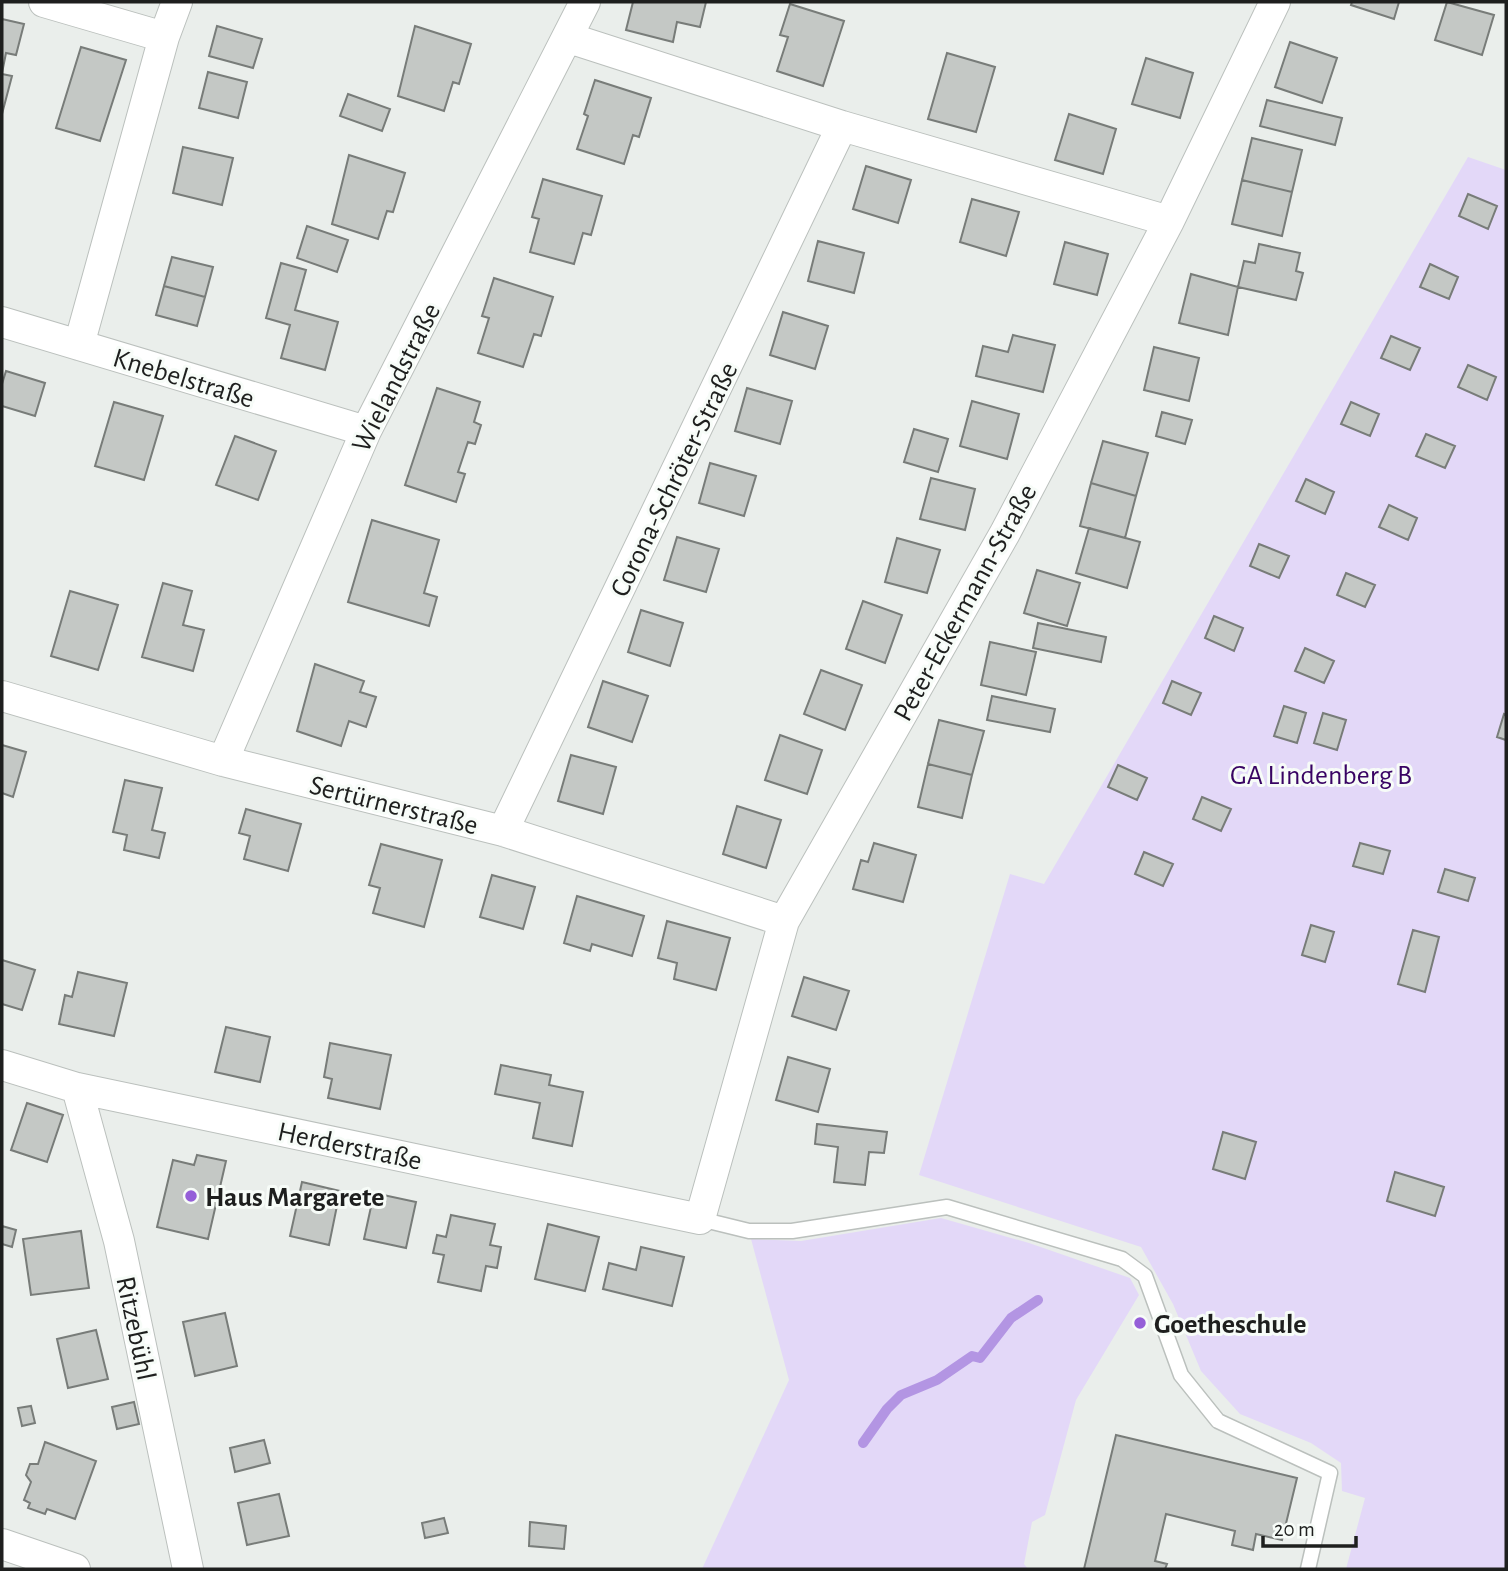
<svg xmlns="http://www.w3.org/2000/svg" width="1508" height="1571" font-family="'Alegreya Sans',sans-serif">
  <style>
    .green { fill: #e3d8f8 }
    .lines { fill: none; stroke-linecap: round; stroke-linejoin: round }
    .stream { stroke: #b395e3; stroke-width: 10 }
    .building { fill: #c4c8c5; stroke: #787c79; stroke-width: 2 }
    .lane-casing { stroke: #bbc0bd; stroke-width: 17 }
    .street-casing { stroke: #bbc0bd; stroke-width: 32 }
    .lane { stroke: #fff; stroke-width: 14 }
    .street { stroke: #fff; stroke-width: 30 }
    .poi-dot { fill: #955fd8; stroke: #f7fcf8; stroke-width: 2.5 }
    .labels { text-anchor: middle; stroke-width: 6; stroke-linejoin: round; paint-order: stroke }
    .street-label { font-size: 28px; fill: #1e1f1e; stroke: #f7fcf8 }
    .park-label { font-size: 28px; fill: #380363; stroke: #f7fcf8 }
    .poi-label { font-size: 28px; font-weight: bold; fill: #1e1f1e; stroke: #f7fcf8; text-anchor: start }
  </style>
  <rect width="100%" height="100%" fill="#eaeeeb"/>
  <path class="green" d="M1468,157L1506,170V1569H1346L1365,1498L1342,1491L1341,1463L1311,1443L1240,1414L1201,1371L1173,1304L1141,1247L919,1175L1010,874L1044,884Z
    M941,1218L1029,1243L1130,1278L1139,1295L1076,1400L1045,1515L1032,1522L1024,1564L1028,1569H702L789,1380L751,1239L801,1241Z"/>
  <g class="lines">
    <path class="stream" d="M863,1443L887,1409L901,1395L937,1380L972,1356L980,1358L1011,1318L1038,1300"/>
  </g>
  <path class="building" d="M633,2H706L700,27L677,22L673,42L626,30Z
    M1352,2H1399L1394,19L1351,5Z
    M1447,2L1494,15L1482,55L1435,40Z
    M790,4L844,21L823,86L777,71L788,37L780,35Z
    M2,19L24,24L16,55L6,53L2,73Z
    M217,26L262,39L253,68L209,56Z
    M415,26L471,44L459,84L453,82L444,111L398,96Z
    M1290,42L1337,58L1322,103L1275,87Z
    M81,47L126,60L100,141L56,128Z
    M947,53L995,67L976,132L928,119Z
    M1146,58L1193,73L1180,118L1132,104Z
    M208,72L247,82L238,118L199,108Z
    M2,74L12,76L2,114Z
    M595,80L651,98L639,137L633,135L624,164L577,149L588,116L584,114Z
    M348,94L390,109L382,131L340,116Z
    M1267,100L1342,118L1335,145L1260,126Z
    M1069,114L1116,129L1103,174L1055,160Z
    M1252,138L1302,150L1292,192L1242,180Z
    M183,147L233,158L222,205L173,193Z
    M349,155L405,173L393,212L387,211L378,239L332,224Z
    M866,166L911,180L898,223L853,209Z
    M543,179L602,196L591,235L583,233L574,264L530,252L539,219L532,217Z
    M1242,180L1292,192L1282,236L1232,224Z
    M1468,194L1497,206L1488,229L1459,216Z
    M972,199L1019,212L1006,256L960,242Z
    M307,226L348,240L337,272L297,258Z
    M818,241L864,253L854,293L808,281Z
    M1065,242L1108,254L1097,295L1054,284Z
    M1259,244L1300,253L1296,271L1303,273L1296,300L1238,287L1244,261L1255,263Z
    M172,257L213,267L205,297L164,286Z
    M281,263L306,270L295,310L338,322L325,370L281,358L290,325L266,318Z
    M1430,264L1458,277L1449,299L1420,287Z
    M1191,274L1238,287L1228,335L1179,323Z
    M494,278L553,297L541,336L534,334L523,367L478,353L489,318L482,316Z
    M164,286L205,297L197,326L156,315Z
    M783,312L828,326L815,369L770,355Z
    M1013,335L1055,345L1043,392L976,376L983,346L1008,352Z
    M1391,336L1420,348L1410,370L1381,358Z
    M1154,347L1199,358L1189,401L1144,390Z
    M1468,365L1496,377L1487,400L1458,387Z
    M6,371L45,383L35,416L2,406V384Z
    M437,388L480,402L474,422L481,425L475,444L468,442L458,472L465,474L456,502L405,485Z
    M747,388L792,401L780,444L735,431Z
    M972,401L1019,414L1007,459L960,446Z
    M114,402L163,416L144,480L95,466Z
    M1351,402L1379,414L1370,436L1341,424Z
    M1162,412L1192,420L1185,444L1156,436Z
    M914,429L948,439L938,472L904,462Z
    M1426,434L1455,446L1445,468L1416,456Z
    M235,436L276,451L258,500L216,485Z
    M1103,441L1148,453L1136,496L1091,483Z
    M710,463L756,476L744,516L699,503Z
    M931,478L975,489L965,530L920,519Z
    M1306,479L1334,492L1325,514L1296,501Z
    M1091,483L1136,496L1125,538L1080,526Z
    M1389,505L1417,518L1408,540L1379,527Z
    M372,520L439,540L424,593L437,597L429,626L348,602Z
    M1089,528L1140,542L1127,588L1076,573Z
    M677,537L719,549L706,592L664,580Z
    M897,538L940,550L927,593L885,582Z
    M1259,544L1289,556L1279,578L1250,566Z
    M1037,570L1080,583L1067,626L1024,613Z
    M1346,573L1375,585L1365,607L1337,595Z
    M163,583L192,591L183,625L204,630L193,671L142,657Z
    M70,591L118,605L98,670L51,656Z
    M863,601L902,615L885,663L846,649Z
    M641,610L683,623L670,666L628,652Z
    M1214,616L1243,628L1234,651L1205,638Z
    M1038,623L1106,637L1101,662L1033,648Z
    M990,642L1036,652L1026,695L981,685Z
    M1305,648L1334,661L1324,683L1295,671Z
    M315,664L364,681L360,692L376,697L366,727L349,721L341,746L297,731Z
    M821,670L862,685L845,730L804,714Z
    M603,681L648,696L632,742L588,727Z
    M1172,681L1201,693L1191,715L1163,703Z
    M992,696L1055,709L1050,732L987,720Z
    M1284,706L1306,713L1297,743L1274,736Z
    M1323,713L1346,720L1337,750L1314,743Z
    M1504,714L1506,715V740L1497,737Z
    M939,720L984,731L972,775L928,764Z
    M780,735L822,750L807,794L765,780Z
    M2,745L26,752L13,797L2,793Z
    M571,755L616,767L603,814L558,801Z
    M928,764L972,775L962,818L918,807Z
    M1118,765L1147,778L1137,800L1108,787Z
    M125,780L162,788L152,830L165,833L159,858L124,850L127,835L113,832Z
    M1202,797L1231,809L1221,831L1193,819Z
    M737,806L781,820L766,868L723,854Z
    M246,809L301,824L288,871L244,859L250,836L239,833Z
    M874,843L916,855L903,902L853,889L861,860L868,862Z
    M1360,843L1390,851L1383,874L1353,866Z
    M381,844L442,860L424,927L373,913L380,888L369,885Z
    M1144,852L1173,864L1163,886L1135,874Z
    M1445,869L1475,878L1468,901L1438,892Z
    M492,875L535,887L523,929L480,917Z
    M577,896L644,916L632,956L592,944L590,951L564,943Z
    M667,921L730,938L716,990L674,979L677,963L658,958Z
    M1311,925L1334,932L1325,962L1302,955Z
    M1413,930L1439,937L1425,992L1398,984Z
    M2,960L35,970L22,1010L2,1004Z
    M78,972L127,983L114,1036L59,1024L65,995L72,997Z
    M804,977L849,991L836,1030L792,1016Z
    M226,1027L270,1037L260,1082L215,1072Z
    M330,1043L391,1055L380,1109L328,1098L332,1079L324,1077Z
    M788,1057L830,1069L818,1112L776,1100Z
    M501,1065L551,1075L549,1085L583,1092L572,1146L533,1138L540,1103L495,1094Z
    M27,1103L63,1115L47,1162L11,1150Z
    M817,1124L887,1132L884,1153L869,1152L865,1185L834,1182L838,1147L815,1144Z
    M1223,1132L1256,1142L1245,1179L1213,1169Z
    M197,1155L226,1161L208,1239L157,1227L173,1160L194,1165Z
    M1395,1172L1444,1187L1435,1216L1387,1201Z
    M302,1182L340,1191L329,1245L290,1236Z
    M374,1193L416,1202L406,1248L364,1239Z
    M451,1215L495,1224L490,1245L501,1247L497,1268L486,1266L481,1291L438,1282L444,1255L433,1253L437,1235L446,1237Z
    M548,1224L599,1237L585,1291L535,1279Z
    M2,1226L16,1230L12,1247L2,1244Z
    M81,1231L89,1288L31,1295L23,1239Z
    M641,1247L684,1257L672,1306L603,1289L609,1263L636,1270Z
    M225,1313L237,1366L195,1376L183,1322Z
    M96,1330L108,1379L68,1388L57,1339Z
    M134,1402L139,1424L117,1429L112,1407Z
    M31,1406L35,1423L22,1426L18,1408Z
    M1116,1435L1297,1478L1282,1540L1256,1534L1253,1550L1232,1545L1235,1531L1166,1514L1155,1561L1167,1564L1165,1569H1084Z
    M264,1440L270,1463L235,1472L230,1448Z
    M45,1442L96,1461L75,1519L47,1509L45,1514L28,1508L30,1503L24,1500L31,1482L26,1475L30,1464H38Z
    M279,1494L289,1536L247,1545L238,1503Z
    M444,1518L448,1533L425,1538L422,1523Z
    M530,1522L566,1526L564,1549L529,1546Z"/>
  <g class="lines">
    <g class="lane-casing">
      <path id="lane" d="M700,1219L749,1231H792L947,1207L1122,1259L1145,1276L1181,1375L1218,1421L1330,1473L1308,1569"/>
    </g>
    <g class="street-casing">
      <path id="street" d="M44,2L164,37
        M569,38L842,126L1169,221
        M2,322L366,431
        M79,345L164,37L177,2
        M2,696L223,761L503,831L784,921
        M223,761L366,431L585,2
        M503,831L842,126
        M2,1065L77,1088L700,1219L784,921L1005,533L1169,221L1275,2
        M77,1088L119,1241L188,1569
        M2,1544L75,1569"/>
    </g>
    <use href="#lane" class="lane"/>
    <use href="#street" class="street"/>
  </g>
  <g class="poi-dot">
    <circle cx="191" cy="1196" r="7"/>
    <circle cx="1140" cy="1323" r="7"/>
  </g>
  <g class="labels">
    <g class="street-label">
      <text transform="translate(184 377) rotate(17)" y="10">Knebelstraße</text>
      <text transform="translate(395 377) rotate(-63)" y="10">Wielandstraße</text>
      <text transform="translate(673 479) rotate(-64)" y="10">Corona-Schröter-Straße</text>
      <text transform="translate(964 602) rotate(-61)" y="10">Peter-Eckermann-Straße</text>
      <text transform="translate(394 804) rotate(14)" y="10">Sertürnerstraße</text>
      <text transform="translate(350 1145) rotate(12)" y="10">Herderstraße</text>
      <text transform="translate(137 1328) rotate(78)" y="10">Ritzebühl</text>
    </g>
    <g class="park-label">
      <text x="1321" y="784">GA Lindenberg B</text>
    </g>
    <g class="poi-label">
      <text x="205" y="1206">Haus Margarete</text>
      <text x="1154" y="1333">Goetheschule</text>
    </g>
  </g>
  <rect width="1508" height="1571" fill="none" stroke="#1e1f1e" stroke-width="7"/>
  <path d="M1263 1536v10h93v-10" fill="none" stroke="#1e1f1e" stroke-width="3.5"/>
  <text x="1274" y="1536" font-size="21" fill="#1e1f1e" stroke="#f7fcf8" stroke-width="5" paint-order="stroke">20 m</text>
</svg>
